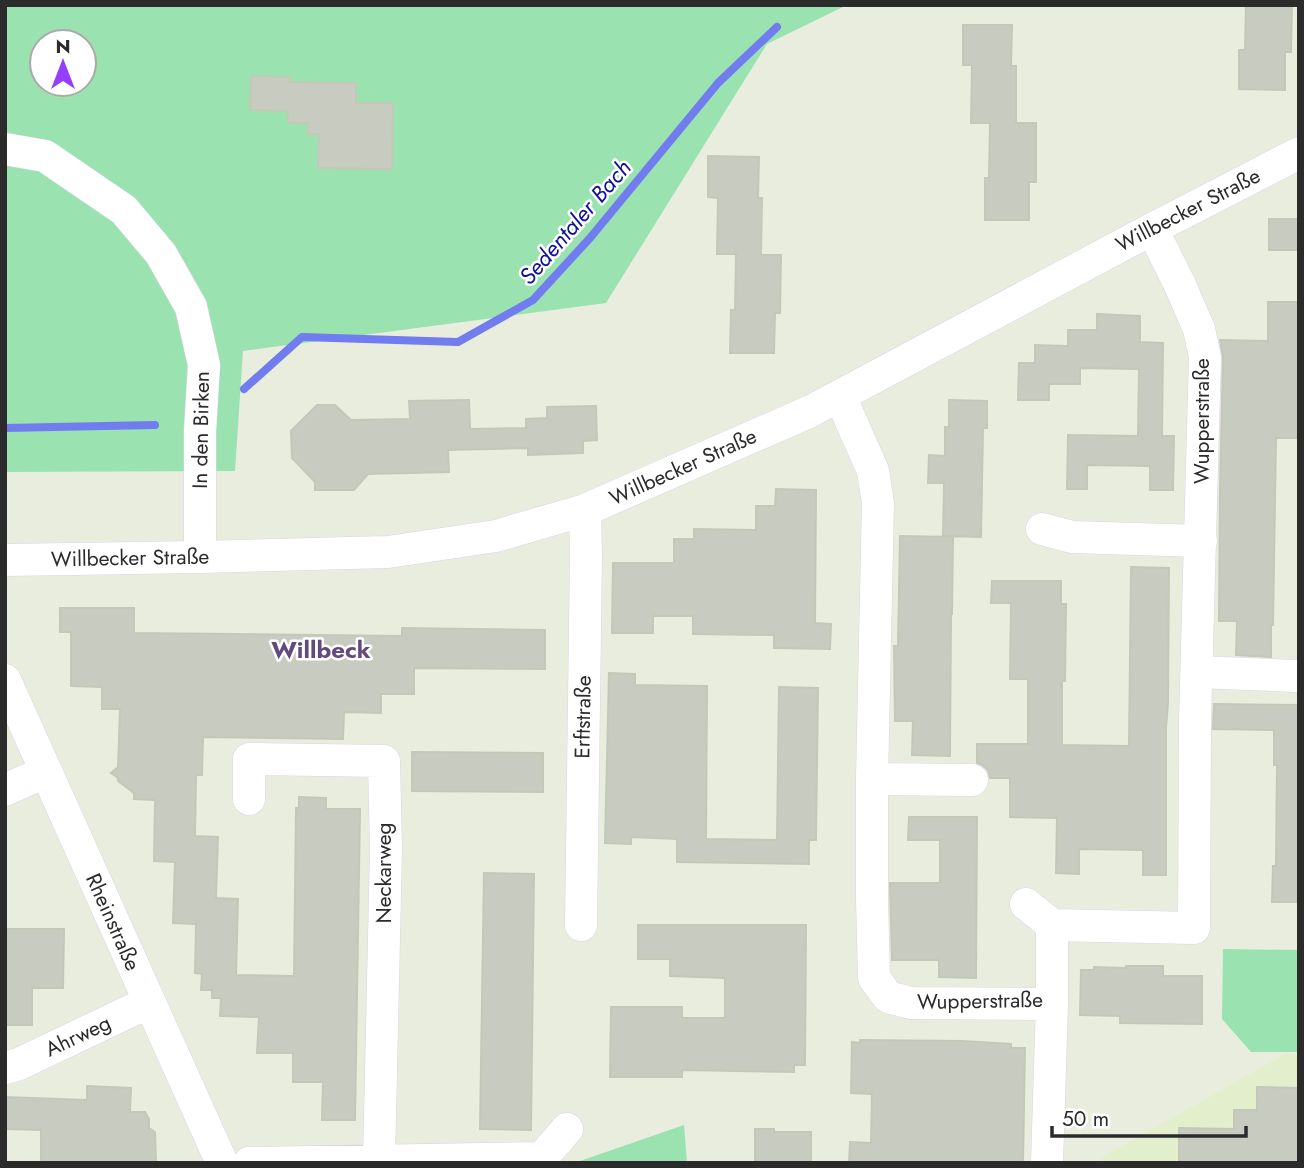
<svg xmlns="http://www.w3.org/2000/svg" width="1304" height="1168" font-family="Jost,sans-serif">
  <style>
    .education { fill: #e3eecd }
    .green { fill: #9ae3b1; fill-rule: evenodd }
    .lines { fill: none; stroke-linecap: round; stroke-linejoin: round }
    .stream { stroke: #717cee; stroke-width: 8 }
    .building { fill: #c8cbc0; stroke: #c3c8b7; stroke-width: 2 }
    .minor-casing { stroke: #dbd3e4; stroke-width: 33 }
    .minor { stroke: #fff; stroke-width: 32 }
    .labels { text-anchor: middle; stroke-width: 5; stroke-linejoin: round; paint-order: stroke }
    .street-label { font-size: 21px; fill: #2b2b2b; stroke: #fff }
    .water-label { font-size: 23px; font-style: italic; fill: #0e0f9c; stroke: #fff }
    .quarter-label { font-size: 24px; font-weight: bold; fill: #624b7c; stroke: #fff }
  </style>
  <rect width="100%" height="100%" fill="#e9edde"/>
  <path class="education" d="M1285,1054L1299,1055V1163H1102L1101,1158Z"/>
  <path class="green" d="M5,5H847L767,44L606,303L243,351L235,471L5,472ZM42,42H84V84H42Z
    M1223,949L1299,950V1052H1251L1222,1019Z
    M684,1125L687,1163H580V1161Z"/>
  <g class="lines">
    <path class="stream" d="M244,389L302,337L458,342L533,300L590,238L718,83L777,27
      M5,428L155,425"/>
  </g>
  <path class="building" d="M1246,5H1292L1291,52H1285V90L1239,89V50H1245Z
    M963,25H1012L1011,66H1016V123H1036V182H1029V220H985V178H989L990,123H971L972,65H963Z
    M251,76L290,77V82L356,83V103H393L392,169L318,168L319,134H308V123H288V111L250,110Z
    M708,156L759,157L758,198H762L761,255H781L780,313H775L774,353H730L731,310H735L736,254H717L718,198L708,197Z
    M1269,219H1299V250H1269Z
    M1268,302H1299V438H1276L1273,625H1271V657L1236,655L1237,621H1219L1220,489L1223,358L1220,340L1268,341Z
    M1097,314L1140,316V342L1163,343L1162,436H1174L1173,490H1150V466L1087,465V489H1067L1068,435L1138,436L1139,369L1080,368V384H1049V400H1018L1019,363H1035V345L1068,346V330H1097Z
    M469,400L470,429L526,428V419L547,418V407L596,406L597,440L583,441V453L528,455V448L448,450L449,472L368,474L354,490H315V482L292,458L291,431L317,405H335L351,420L410,419L409,401Z
    M949,400L987,401V428H983L981,537L943,536L944,483H928L929,455L945,456V427H949Z
    M776,489L816,490L815,623L831,624L830,649L774,648V635L693,634V616H653V633H612L613,563H674V539H694V529L756,530V506H775Z
    M900,536L953,537L952,614H951L950,756L912,755L913,721H895L894,646H898Z
    M1131,567L1169,568L1168,703L1166,728V875H1143V850L1079,849V874L1056,873L1057,818L1010,817V778H990L988,770L982,765L977,763V744H1028V679H1010L1011,603H991L992,581H1061V604H1066L1065,681H1062V745L1129,746Z
    M60,608H134V633L402,636V628L545,630V669L414,668V694H381V713L344,712L343,739L203,737L202,775H196L195,836L218,837L216,898L238,899L236,975L294,976L296,808H299V797L326,798V809H360L355,1120H322L323,1082H293V1053H257L259,1017L220,1016L221,998H212V990H201L202,974L195,973L196,924L173,923L175,862L154,861L155,800L134,799V793L118,781V778L111,773L118,767L120,709H102V687L71,686V632H60Z
    M609,673L635,674V685L707,686L706,839L777,840L779,687L818,688L816,840H809V864L677,862V839L631,837V844L605,843Z
    M1214,704L1299,705V902H1272L1273,866H1276L1277,765H1274V730L1213,729Z
    M412,752L543,753V792L412,791Z
    M909,817H977L976,978L939,977V960H892L890,883H940V840H908Z
    M484,873L534,874L531,1130L480,1129Z
    M638,925H806L805,1065H794V1072L682,1070V1077H610L611,1007H682V1018H725V978L670,976V959H638Z
    M5,929H64L63,988H32V1025H5Z
    M1126,966H1163V976H1202V1024L1120,1023V1016L1080,1015L1081,970H1094V967L1126,968Z
    M860,1040L962,1041L1011,1044V1048H1025L1023,1163H849L850,1142L871,1143L872,1094L851,1093L852,1042L860,1043Z
    M87,1086L131,1088L130,1112H145L149,1119V1128L155,1132L156,1163H41V1130L5,1129L6,1097L87,1100Z
    M1257,1087L1299,1088V1163H1179V1128L1234,1129V1110H1257Z
    M755,1129H774V1132H811V1163H755Z"/>
  <g class="lines">
    <g class="minor-casing">
      <path id="minor" d="M5,149L45,156L124,210L161,254L191,307L204,365L200,431V557
        M840,396L873,471L878,503L872,779V898L874,978L888,997L911,1003L1052,1004V925L1194,928L1195,721L1205,357L1199,329L1180,285L1152,229
        M1042,529L1072,537L1201,541
        M5,560L200,557L388,552L496,536L585,510L811,411L1152,229L1299,153
        M1197,672L1297,676
        M5,680L222,1163
        M872,779L972,780
        M5,790L45,772
        M249,799V759L384,761L386,849L379,1160
        M1026,904L1052,925
        M581,925L586,554L585,510
        M5,1068L19,1064L149,1002
        M249,1163L542,1158L567,1129
        M1047,1163L1052,1004"/>
    </g>
    <use href="#minor" class="minor"/>
  </g>
  <g class="labels">
    <g class="street-label">
      <text transform="translate(1188 210) rotate(-27)" y="7">Willbecker Straße</text>
      <text transform="translate(1202 421) rotate(-90)" y="7">Wupperstraße</text>
      <text transform="translate(201 430) rotate(-89)" y="7">In den Birken</text>
      <text transform="translate(683 467) rotate(-24)" y="7">Willbecker Straße</text>
      <text transform="translate(130 558) rotate(-1)" y="7">Willbecker Straße</text>
      <text transform="translate(583 717) rotate(-89)" y="7">Erftstraße</text>
      <text transform="translate(384 873) rotate(-90)" y="7">Neckarweg</text>
      <text transform="translate(113 922) rotate(66)" y="7">Rheinstraße</text>
      <text transform="translate(980 1001) rotate(-1)" y="7">Wupperstraße</text>
      <text transform="translate(78 1036) rotate(-25)" y="7">Ahrweg</text>
    </g>
    <g class="water-label">
      <text transform="translate(575 222) rotate(-49)" y="8">Sedentaler Bach</text>
    </g>
    <g class="quarter-label">
      <text x="321" y="658">Willbeck</text>
    </g>
  </g>
  <rect width="1304" height="1168" fill="none" stroke="#2b2b2b" stroke-width="14"/>
  <g transform="translate(63 63)"><circle r="33" fill="#ffffff" stroke="#aaaaaa" stroke-width="2"/>
  <path d="M0-5L12 26L0 18L-12 26Z" fill="#953ff9"/>
  <text y="-10" font-size="19" font-weight="bold" text-anchor="middle" fill="#2b2b2b">N</text>
  </g>
  <path d="M1052 1126v10h194v-10" fill="none" stroke="#2b2b2b" stroke-width="3.5"/>
  <text x="1062" y="1126" font-size="21" fill="#2b2b2b" stroke="#ffffff" stroke-width="5" paint-order="stroke">50 m</text>
</svg>
